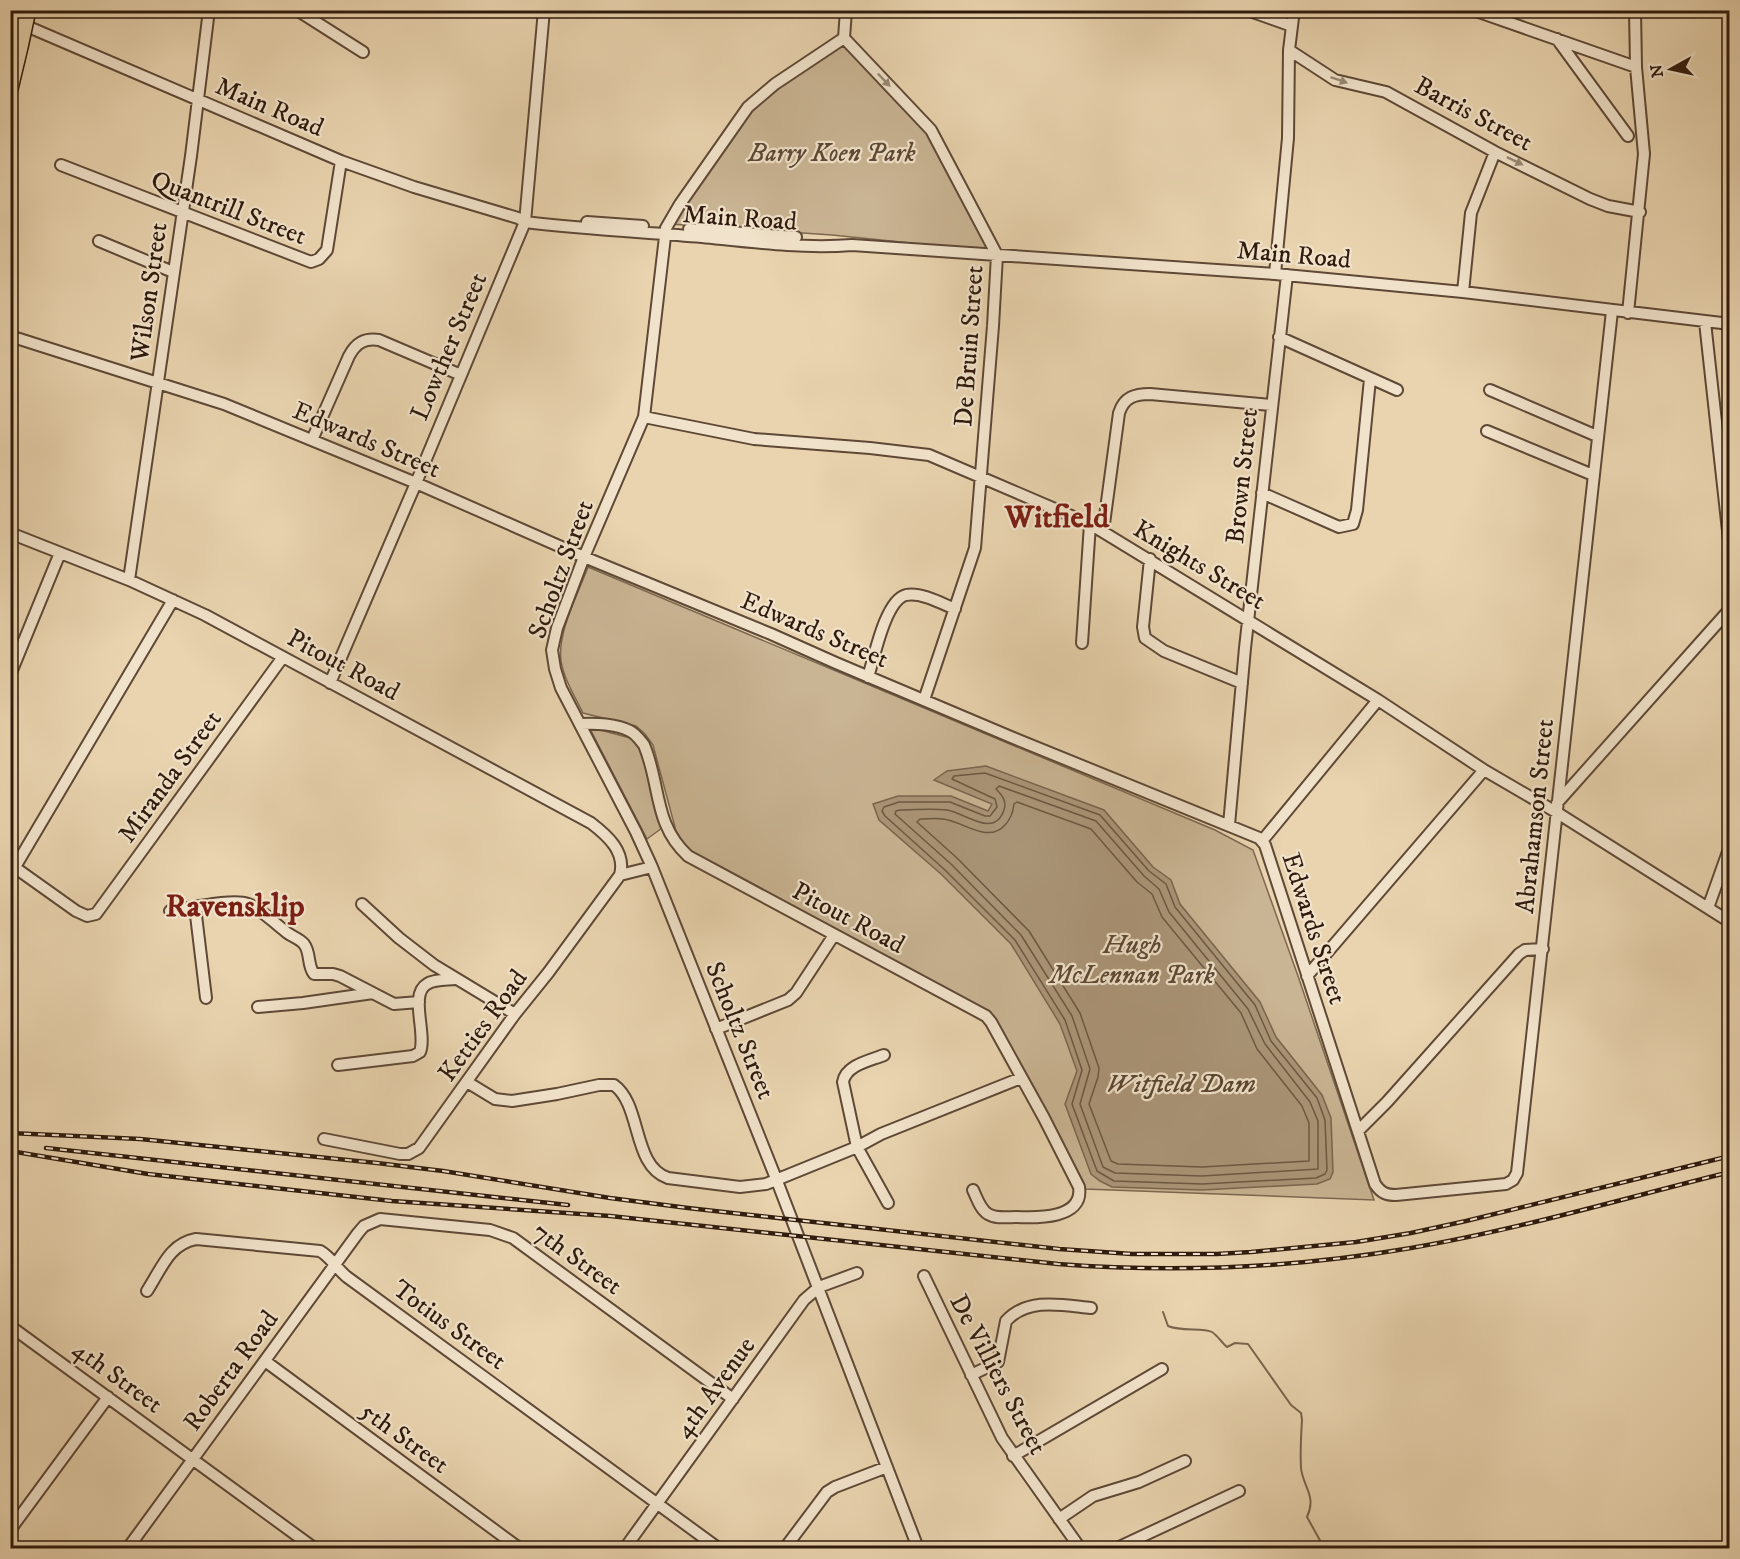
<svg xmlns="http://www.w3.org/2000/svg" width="1740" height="1559" font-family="'IM FELL DW Pica',serif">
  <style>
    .green { fill: #c9b493; stroke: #7c6750; stroke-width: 1.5 }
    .water { fill: #aa9578; stroke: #79644d; stroke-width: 1.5 }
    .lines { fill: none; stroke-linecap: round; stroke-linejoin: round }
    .shore { stroke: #6c5842; stroke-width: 1.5 }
    .stream { stroke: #79644d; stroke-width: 2 }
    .minor-casing { stroke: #5e4836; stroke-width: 14 }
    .highway-casing { stroke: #2f1a0d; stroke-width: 18 }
    .minor { stroke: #f1e3cb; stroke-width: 10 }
    .highway { stroke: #e9d4af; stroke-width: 15 }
    .rail-casing { stroke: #2f1a0d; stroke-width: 4.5 }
    .rail { stroke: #f1e3cb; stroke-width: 2; stroke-dasharray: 7; stroke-linecap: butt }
    .highway-bridge-casing { stroke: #2f1a0d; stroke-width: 18; stroke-linecap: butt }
    .highway-bridge { stroke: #e9d4af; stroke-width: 15 }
    .oneway { fill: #9a8976 }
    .labels { text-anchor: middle; stroke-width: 4.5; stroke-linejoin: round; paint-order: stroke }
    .street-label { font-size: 26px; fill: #2f1a0d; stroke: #f1e3cb }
    .park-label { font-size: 26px; font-style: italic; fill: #5d4835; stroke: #f1e3cb }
    .water-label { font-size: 27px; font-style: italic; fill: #5a4532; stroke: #f1e3cb }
    .district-label { font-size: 32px; font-weight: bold; fill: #7a1f14; stroke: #f1e3cb }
  </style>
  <rect width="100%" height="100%" fill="#e9d4af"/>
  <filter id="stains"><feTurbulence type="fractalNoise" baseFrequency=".00333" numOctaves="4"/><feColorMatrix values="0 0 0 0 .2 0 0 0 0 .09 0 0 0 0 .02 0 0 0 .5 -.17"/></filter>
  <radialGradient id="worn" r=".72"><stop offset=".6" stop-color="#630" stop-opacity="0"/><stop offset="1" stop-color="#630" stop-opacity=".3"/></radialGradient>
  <path class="green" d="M841,42L929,135L989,251L832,235L670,224L756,105Z
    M588,567L1215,830L1253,850L1298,976L1374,1200L1085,1189L1022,1070L990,1015L692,857L676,831L653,745L645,734L636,726L583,713C575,697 564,679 561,661C557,633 578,594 588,567Z
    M589,727L634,739L642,749L662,828L647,839Z"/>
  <path class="water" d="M986,766L1104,810L1153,867L1171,880L1180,904L1260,1002L1276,1037L1322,1095L1331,1118L1333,1172L1330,1179L1317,1184L1202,1190L1112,1187L1100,1181L1091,1174L1065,1104L1077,1071L1060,1024L1011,944L941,874L879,820L873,804L898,796H951L988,811L992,804L934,780L947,771Z"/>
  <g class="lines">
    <path class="shore" d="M985,773L1100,815L1149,871L1166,884L1175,907L1255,1005L1271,1041L1317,1098L1325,1120L1327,1170L1325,1174L1316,1178L1202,1184L1114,1181L1097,1171L1072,1104L1082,1070L1065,1020L1015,940L945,870L885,816L882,811L884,807L899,802H950L985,816H990L997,807L995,799L952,779L954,776Z
      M999,786L1096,821L1144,876L1159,889L1169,912L1248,1009L1265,1044L1310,1102L1318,1121V1169L1202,1176L1115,1173L1103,1167L1080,1104L1090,1069L1072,1016L1021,935L951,864L895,814L896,811L900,810C915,810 932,808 947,810C966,813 994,839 1004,810C1007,801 1002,795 996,789Z
      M1017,802L1091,829L1137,882L1152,894L1162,917L1241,1013L1257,1049L1302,1106L1309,1123V1161L1202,1167L1118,1164L1111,1161L1089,1104L1098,1077L1099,1068L1080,1013L1029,931L957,858L917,822L920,819C929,819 940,817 948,820C966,824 989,843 1005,825C1011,819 1013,812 1014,804Z"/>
    <path class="stream" d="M1163,1312L1168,1326C1181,1332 1204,1327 1212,1332C1218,1336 1222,1343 1227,1347L1235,1343L1248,1344L1291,1405L1301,1413L1302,1420C1301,1436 1300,1452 1301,1468C1303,1487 1317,1496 1307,1517L1322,1544L1321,1548"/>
    <g class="minor-casing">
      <path id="minor" d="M297,10L363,52
        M1247,10L1292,26
        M1473,10L1636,67
        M10,19L341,161L414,187L518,218L525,222C584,229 643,232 702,237C751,242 803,249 852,245L1275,274L1463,292L1730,324
        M844,38L775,84L748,107L680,204L666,228L644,417L584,557L557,628L552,650L555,669L561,688L636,832L652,867L777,1181L918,1548
        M844,38L931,130L997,255L993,326L975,548L924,700
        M844,38L846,10
        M1557,39L1628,136
        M1289,50L1335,80L1386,92L1495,152L1590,199L1608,206L1640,212
        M61,165L311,262L319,259L327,250L341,161
        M587,222L643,226
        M689,229L796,237
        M99,241L173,272
        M1275,274L1288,138L1289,50L1294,10
        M1463,292L1471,213L1495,152
        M1628,313L1644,154L1636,67L1635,10
        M1705,322L1730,549
        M10,336L224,404L416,483L584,557L771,634L836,663L1011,737L1259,838L1265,845L1375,1184C1381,1193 1386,1195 1396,1195L1506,1184L1513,1180L1517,1173L1612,311
        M1279,337L1397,390
        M1490,390L1597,436
        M644,417L754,439L870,448L929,455L1090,524L1378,700L1484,770L1556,812L1730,922
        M1487,431L1593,475
        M312,440L349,356C356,343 364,338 379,340L461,375
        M1262,493L1339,527L1353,524L1357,510L1370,379
        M1103,531L1119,413C1124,397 1135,394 1150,394L1271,405
        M10,533L129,580L205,615L591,823C608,836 626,852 620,875
        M1150,559L1143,627L1145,638L1164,651L1242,683
        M129,580L191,156L209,10
        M1082,643L1090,524
        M10,675L60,553
        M868,677C874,659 885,600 906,595C921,592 941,603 955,609
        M330,683L416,483L525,222L544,10
        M581,724C595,723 617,724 630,731C636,734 640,740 644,745C661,785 653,824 688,856L986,1016L991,1022L1044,1118L1079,1187C1084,1219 1037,1218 1016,1217C1007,1217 996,1219 988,1214C980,1209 977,1198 973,1190
        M1557,803L1730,609
        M1229,825L1245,648L1287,275
        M1262,841L1378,700
        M10,864L76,911L87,916L96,914L283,657
        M15,867L173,600
        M362,904L399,938L434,965L515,1014
        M195,907L206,998
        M1708,908L1730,846
        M170,911C187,909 233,898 248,904C261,909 273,922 285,931C290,936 299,938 304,944C311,953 307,965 314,974H333L340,976L394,1004L419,1002
        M1307,976L1484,770
        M258,1007L303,1003L373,993
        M716,1029L788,1000L796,993L834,935
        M884,1055C869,1061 846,1065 843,1082L857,1147L888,1203
        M338,1065L413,1056L420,1052C427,1034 409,994 427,984C434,979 447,980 455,979
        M467,1082L495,1099L512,1101L557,1094L599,1085H614C642,1105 632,1166 668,1178L740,1187L766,1184L857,1147L881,1134L1021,1078
        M1359,1130L1387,1102L1519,954L1525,950L1543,949
        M324,1139L400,1154H408L419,1148L515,1014L548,973L620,875L652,867
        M924,1276L1002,1438L1080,1548
        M147,1291C162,1268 169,1244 196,1239L320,1251C331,1257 337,1269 347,1277L718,1548
        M10,1326L314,1548
        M265,1361L519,1548
        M971,1375L998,1362L1006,1321C1028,1297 1062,1305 1091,1308
        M1013,1456L1162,1369
        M1059,1519L1093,1496L1139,1482L1185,1461
        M10,1530L108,1397
        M128,1548L358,1233L364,1226L380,1219L490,1230L513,1238L733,1399
        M625,1548L804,1300L819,1287L857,1273
        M785,1548L827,1492L835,1487L887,1467
        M1117,1548L1239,1491"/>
    </g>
    <g class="highway-casing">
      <path id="highway" d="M10,89L20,47"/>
    </g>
    <use href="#minor" class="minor"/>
    <use href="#highway" class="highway"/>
    <g class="rail-casing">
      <path id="rail" d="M10,1133L140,1139L377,1163L443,1171L610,1198L688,1208L1059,1249L1132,1254H1217L1251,1252L1356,1242L1411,1233L1466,1221L1730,1156
        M46,1148L568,1205
        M10,1151L148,1174L392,1201L610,1216L1058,1264C1176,1273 1294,1268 1411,1248C1517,1230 1625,1198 1730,1172"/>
    </g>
    <use href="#rail" class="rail"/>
    <g class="highway-bridge-casing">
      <path id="highway-bridge" d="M20,47L28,10"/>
    </g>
    <use href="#highway-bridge" class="highway-bridge"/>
  </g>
  <defs><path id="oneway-solid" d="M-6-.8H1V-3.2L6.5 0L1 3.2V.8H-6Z" transform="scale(1.5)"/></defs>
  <g class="oneway">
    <use href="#oneway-solid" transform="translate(884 80) rotate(46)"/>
    <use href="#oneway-solid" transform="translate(1339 80) rotate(19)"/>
    <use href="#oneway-solid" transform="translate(1515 161) rotate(26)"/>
  </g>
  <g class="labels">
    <g class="street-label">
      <text transform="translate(270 106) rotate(23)" y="9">Main Road</text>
      <text transform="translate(1474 113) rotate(28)" y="9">Barris Street</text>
      <text transform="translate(229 207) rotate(21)" y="9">Quantrill Street</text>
      <text transform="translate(740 217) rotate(4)" y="9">Main Road</text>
      <text transform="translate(1294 254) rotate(5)" y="9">Main Road</text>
      <text transform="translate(148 292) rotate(-82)" y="9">Wilson Street</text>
      <text transform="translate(448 346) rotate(-67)" y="9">Lowther Street</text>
      <text transform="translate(968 346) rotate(-86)" y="9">De Bruin Street</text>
      <text transform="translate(367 439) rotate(23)" y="9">Edwards Street</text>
      <text transform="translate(1241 476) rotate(-84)" y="9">Brown Street</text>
      <text transform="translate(1200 564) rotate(31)" y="9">Knights Street</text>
      <text transform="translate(560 569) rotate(-70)" y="9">Scholtz Street</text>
      <text transform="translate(815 629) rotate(23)" y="9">Edwards Street</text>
      <text transform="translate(344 664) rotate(28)" y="9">Pitout Road</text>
      <text transform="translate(169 776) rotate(-54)" y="9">Miranda Street</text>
      <text transform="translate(1534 816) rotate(-84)" y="9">Abrahamson Street</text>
      <text transform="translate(849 917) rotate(28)" y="9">Pitout Road</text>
      <text transform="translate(1315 928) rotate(72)" y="9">Edwards Street</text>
      <text transform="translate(482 1025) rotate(-54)" y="9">Ketties Road</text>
      <text transform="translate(741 1030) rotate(68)" y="9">Scholtz Street</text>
      <text transform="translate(578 1258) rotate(36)" y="9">7th Street</text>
      <text transform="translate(450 1324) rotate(36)" y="9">Totius Street</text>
      <text transform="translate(230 1370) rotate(-54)" y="9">Roberta Road</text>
      <text transform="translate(999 1374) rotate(62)" y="9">De Villiers Street</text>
      <text transform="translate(118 1376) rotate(36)" y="9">4th Street</text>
      <text transform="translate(714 1387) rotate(-54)" y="9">4th Avenue</text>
      <text transform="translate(405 1437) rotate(36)" y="9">5th Street</text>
    </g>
    <g class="park-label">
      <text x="832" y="161">Barry Koen Park</text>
      <text x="1132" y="953">Hugh<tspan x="1132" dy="30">McLennan Park</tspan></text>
    </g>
    <g class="water-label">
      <text x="1181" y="1092">Witfield Dam</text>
    </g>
    <g class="district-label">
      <text x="1057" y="527">Witfield</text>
      <text x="235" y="916">Ravensklip</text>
    </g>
  </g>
  <rect width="1740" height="1559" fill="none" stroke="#e9d4af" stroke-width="36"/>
  <rect x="12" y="12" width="1716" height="1535" fill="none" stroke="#2f1a0d" stroke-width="3"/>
  <rect x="18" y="18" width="1704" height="1523" fill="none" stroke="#2f1a0d" stroke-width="1.5"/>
  <g transform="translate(1671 69) rotate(262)" stroke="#f1e3cb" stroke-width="4.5" paint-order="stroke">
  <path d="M0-4.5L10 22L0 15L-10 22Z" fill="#2f1a0d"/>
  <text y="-9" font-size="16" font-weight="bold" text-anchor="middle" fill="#2f1a0d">N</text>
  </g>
  <rect width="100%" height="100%" filter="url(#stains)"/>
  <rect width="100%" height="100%" fill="url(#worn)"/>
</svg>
